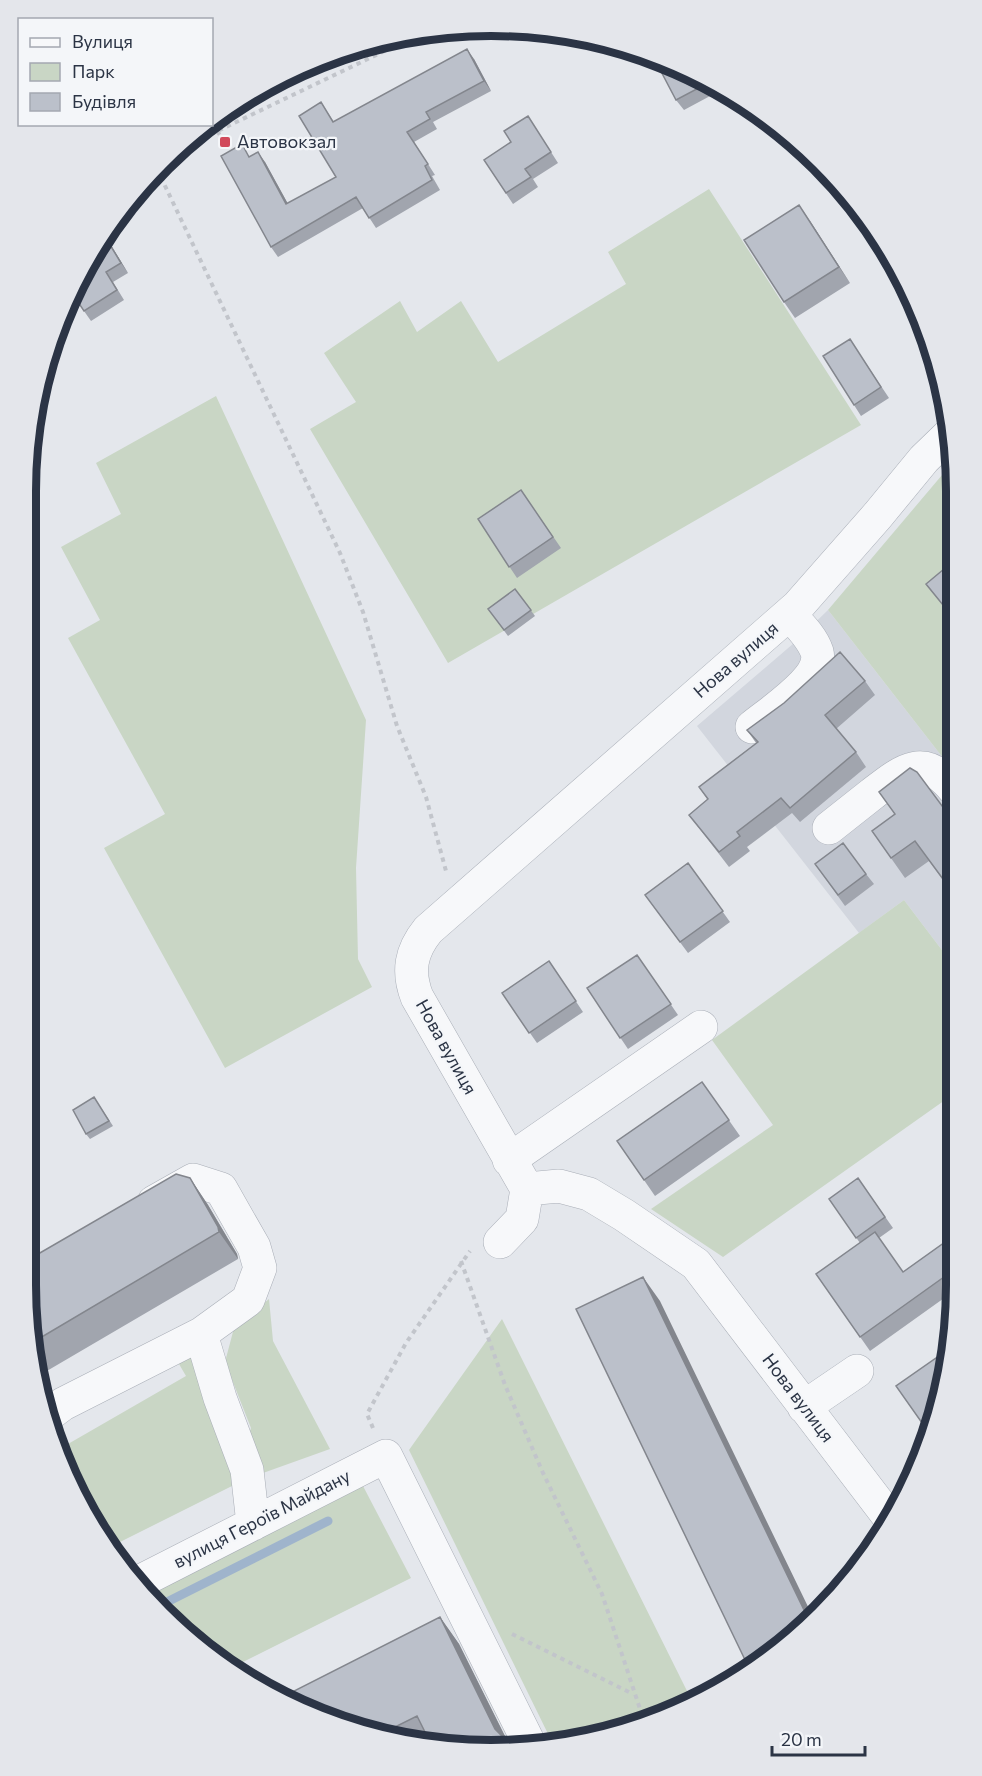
<svg xmlns="http://www.w3.org/2000/svg" width="982" height="1776" font-family="Commissioner,sans-serif">
  <style>
    .built { fill: #d2d6de }
    .green { fill: #c9d6c5 }
    .lines { fill: none; stroke-linecap: round; stroke-linejoin: round }
    .stream { stroke: #9fb4cc; stroke-width: 9 }
    .minor-casing { stroke: #a9aeb7; stroke-width: 34 }
    .path { stroke: #c2c5cb; stroke-width: 4; stroke-dasharray: 4.5 4.5; stroke-linecap: butt }
    .minor { stroke: #f7f8fa; stroke-width: 33 }
    .wall { fill: #a1a5ae }
    .shaded-wall { fill: #83868d }
    .building { fill: #bbc0ca; stroke: #83868d; stroke-width: 1.5 }
    .poi-dot { fill: #d1495b; stroke: #f4f6f9; stroke-width: 2 }
    .labels { text-anchor: middle; stroke-width: 4.5; stroke-linejoin: round; paint-order: stroke }
    .poi-label { font-size: 18px; fill: #2b3445; stroke: #f4f6f9; text-anchor: start }
    .street-label { font-size: 18px; fill: #2b3445; stroke: #f4f6f9 }
    .rim { fill: none; stroke: #2b3445; stroke-width: 8 }
  </style>
  <rect width="100%" height="100%" fill="#e4e7ec"/>
  <path class="built" d="M828,610L954,772V966L904,900L859,933L697,726L794,643Z"/>
  <path class="green" d="M709,189L861,425L448,663L310,429L356,402L324,353L400,301L417,332L461,301L498,362L626,284L608,252Z
    M216,396L366,720L356,868L358,959L372,987L225,1068L104,848L165,814L68,638L100,620L61,547L121,514L96,463Z
    M953,462L954,772L828,610Z
    M904,900L954,966L955,1093L723,1257L651,1209L773,1125L712,1040Z
    M269,1299L273,1341L330,1449L263,1473L249,1434L251,1428L225,1362L234,1328Z
    M502,1319L692,1701L669,1715L552,1742L409,1450Z
    M189,1351L238,1483L110,1547L50,1434L49,1425L54,1421L68,1444L186,1376L172,1352Z
    M363,1486L411,1578L229,1669L147,1592L356,1487Z"/>
  <g class="lines">
    <path class="stream" d="M161,1605L328,1521"/>
    <g class="minor-casing">
      <path id="minor" d="M752,727C770,712 824,678 817,652C812,637 799,625 789,614
        M829,828C843,817 858,805 872,794C903,770 924,752 954,789
        M509,1160L701,1027
        M500,1242L522,1219L527,1189
        M201,1334L220,1398L247,1470L253,1524
        M804,1407L857,1371
        M47,1416L63,1404L201,1334L248,1300L260,1268L254,1247L221,1189L193,1180L154,1202
        M892,1521L696,1264L624,1215L589,1194L559,1186L527,1189L417,997C407,971 411,951 428,930L798,606L878,515L924,459L953,431
        M137,1583L386,1456L531,1747"/>
    </g>
    <path class="path" d="M217,131L225,142
      M178,150L422,33
      M157,169L340,553L363,612L397,726L426,797L446,871
      M461,1261L505,1385L543,1473L602,1594L644,1721
      M373,1428L367,1414L406,1343L470,1251
      M512,1634L633,1694"/>
    <use href="#minor" class="minor"/>
  </g>
  <path class="wall" d="M656,57L725,88L684,110L676,100Z
    M474,59L491,91L433,122L437,129L414,142L435,175L432,176L440,190L376,228L363,208L278,257L271,247L250,156L265,162L288,204L336,177L321,102L334,122Z
    M528,116L558,163L533,179L538,187L513,204L484,160L511,142Z
    M810,221L850,283L795,318L784,302Z
    M109,242L128,273L113,282L124,300L91,321L84,311Z
    M857,350L889,398L861,416L854,405Z
    M33,427L40,441L29,447Z
    M521,490L561,548L517,578L478,519Z
    M953,580V605L947,610L926,584Z
    M515,589L535,616L508,636L488,609Z
    M865,681L875,695L836,729L856,752L866,767L800,822L792,813L747,847L750,851L729,867L689,815L708,800L699,787L756,743L747,730Z
    M879,792L954,822V895L929,861L905,878L886,851L872,831L895,814Z
    M688,863L730,922L688,953L645,895Z
    M815,864L866,874L874,884L845,906Z
    M637,955L678,1015L628,1049L587,988Z
    M549,961L583,1012L537,1043L502,993Z
    M702,1082L740,1136L655,1196L617,1141Z
    M94,1097L113,1126L90,1139L86,1134Z
    M26,1156L40,1178L26,1187Z
    M190,1178L208,1205L237,1254L238,1259L40,1375L26,1285Z
    M858,1178L893,1228L879,1238L903,1272L955,1235L954,1291L870,1351L816,1274L860,1243L829,1199Z
    M949,1349L932,1434L931,1436L896,1386Z
    M440,1617L459,1644L505,1737L517,1749L370,1735Z"/>
  <path class="shaded-wall" d="M467,49L474,59L491,91L484,81Z
    M258,152L265,162L294,215L286,204Z
    M799,205L810,221L850,283L839,267Z
    M104,235L109,242L128,273L121,263Z
    M33,427L40,441L33,430Z
    M190,1178L208,1205L237,1254L238,1259L219,1232Z
    M643,1277L660,1301L813,1617L805,1612Z
    M440,1617L459,1644L511,1748L495,1729Z"/>
  <path class="building" d="M467,49L484,81L426,112L430,119L407,132L428,164L425,166L432,180L369,218L356,197L271,247L221,156L242,144L249,157L258,152L286,204L336,177L299,116L321,102L333,122Z
    M656,57L710,82L676,100L654,58Z
    M528,116L551,152L525,169L531,177L506,193L484,160L511,142L504,131Z
    M799,205L839,267L784,302L744,240Z
    M104,235L121,263L106,272L117,290L84,311L72,293L88,258Z
    M850,339L881,387L854,405L823,356Z
    M521,490L553,537L509,567L478,519Z
    M944,569L953,580V597L943,605L926,584Z
    M515,589L531,610L504,630L488,609Z
    M840,652L865,681L825,715L856,752L790,808L781,798L737,832L740,836L719,852L689,815L708,799L699,787L758,742L747,730L784,703Z
    M910,768L917,772L954,822V894L915,841L891,858L872,831L895,814L879,792Z
    M843,843L866,874L838,895L815,864Z
    M688,863L723,911L680,942L645,895Z
    M637,955L671,1004L620,1038L587,988Z
    M549,961L576,1001L529,1033L502,993Z
    M702,1082L729,1120L644,1180L617,1141Z
    M94,1097L109,1121L86,1134L73,1110Z
    M26,1157L32,1167L26,1171Z
    M176,1174L190,1178L218,1227L219,1232L35,1341L26,1285V1261Z
    M858,1178L885,1217L856,1238L829,1199Z
    M875,1232L903,1272L955,1235V1293L944,1277L860,1337L816,1274Z
    M643,1277L805,1612L824,1603L798,1635L748,1666L576,1309Z
    M949,1349L933,1426L927,1430L896,1386Z
    M440,1617L495,1729L501,1735L509,1738L515,1749L429,1740L417,1716L379,1735H370L299,1702L294,1691Z"/>
  <rect class="poi-dot" x="219" y="136" width="12" height="12" rx="3"/>
  <g class="labels">
    <g class="poi-label">
      <text x="237" y="148">Автовокзал</text>
    </g>
    <g class="street-label">
      <text transform="translate(736 660) rotate(-41)" y="6">Нова вулиця</text>
      <text transform="translate(446 1047) rotate(61)" y="6">Нова вулиця</text>
      <text transform="translate(798 1398) rotate(53)" y="6">Нова вулиця</text>
      <text transform="translate(262 1519) rotate(-27)" y="6">вулиця Героїв Майдану</text>
    </g>
  </g>
  <path d="M0 0H982V1776H0ZM491 36H491A455 455 0 0 1 946 491V1285A455 455 0 0 1 491 1740H491A455 455 0 0 1 36 1285V491A455 455 0 0 1 491 36Z" fill="#e4e6eb" fill-rule="evenodd"/>
  <path class="rim" d="M491 36H491A455 455 0 0 1 946 491V1285A455 455 0 0 1 491 1740H491A455 455 0 0 1 36 1285V491A455 455 0 0 1 491 36Z"/>
  <rect x="18" y="18" width="195" height="108" fill="#f4f6f9" stroke="#a4a8b1" stroke-width="1.5"/>
  <rect x="30" y="38" width="30" height="9" fill="#f7f8fa" stroke="#a4a8b1" stroke-width="1.5"/>
  <text x="72" y="48" font-size="18" fill="#2b3445">Вулиця</text>
  <rect x="30" y="63" width="30" height="18" fill="#c9d6c5" stroke="#a4a8b1" stroke-width="1.5"/>
  <text x="72" y="78" font-size="18" fill="#2b3445">Парк</text>
  <rect x="30" y="93" width="30" height="18" fill="#bbc0ca" stroke="#a4a8b1" stroke-width="1.5"/>
  <text x="72" y="108" font-size="18" fill="#2b3445">Будівля</text>
  <path d="M772 1746v9h93v-9" fill="none" stroke="#2b3445" stroke-width="3"/>
  <text x="781" y="1746" font-size="18" fill="#2b3445" stroke="#f4f6f9" stroke-width="4.5" paint-order="stroke">20 m</text>
</svg>
